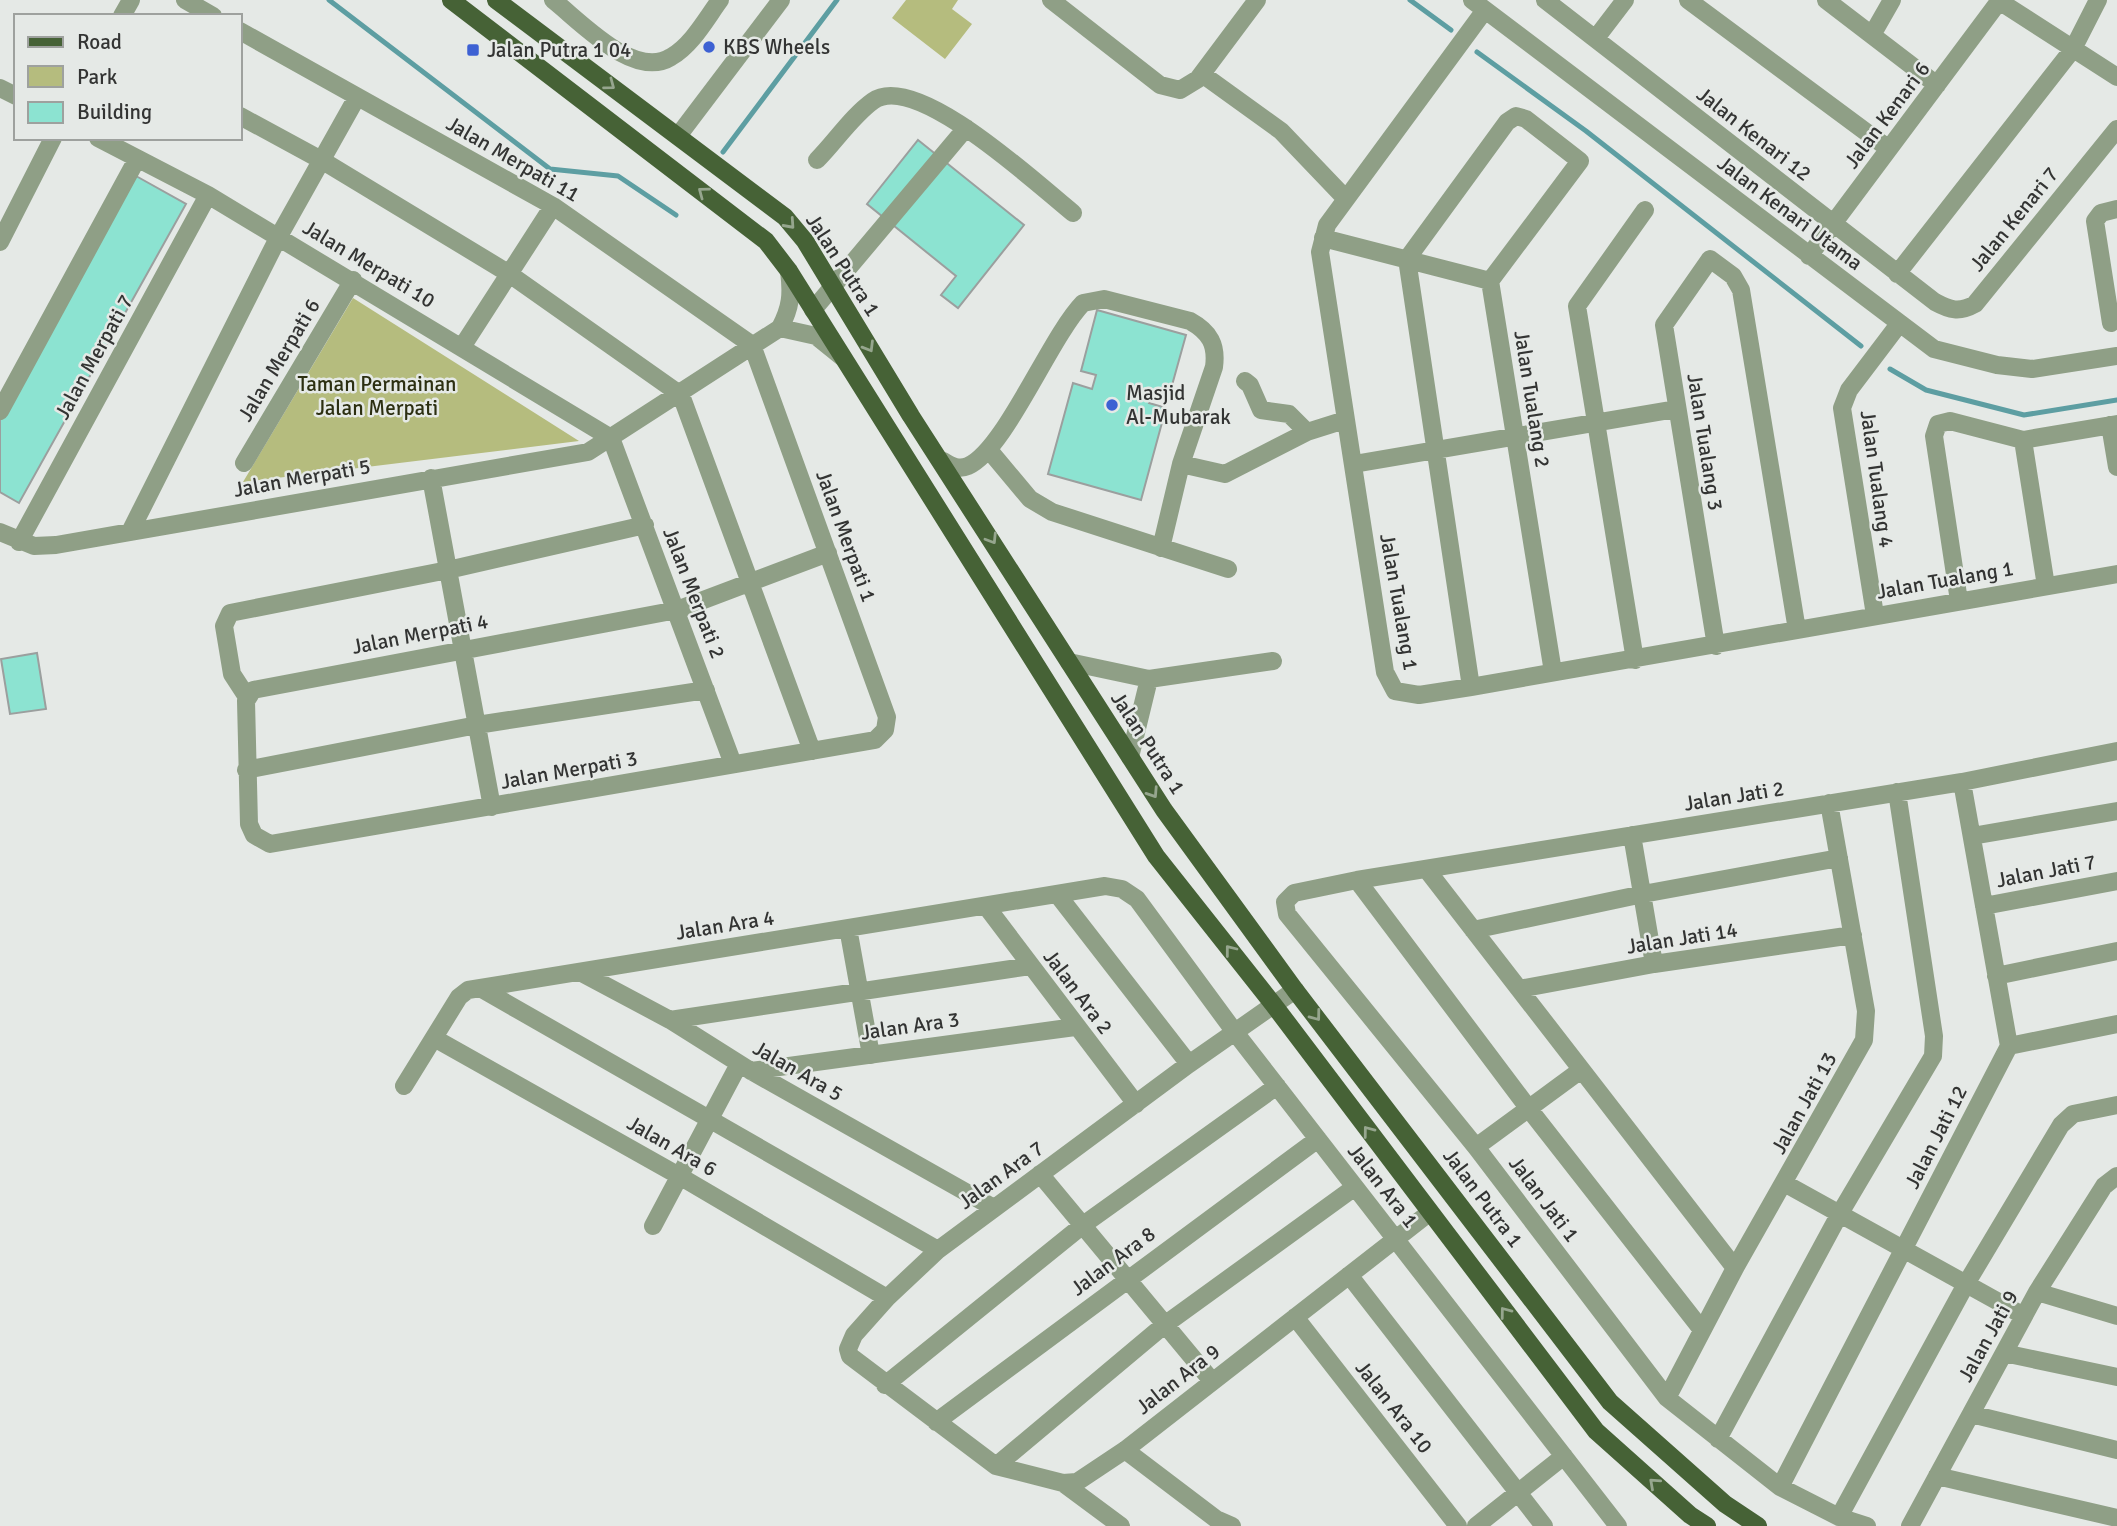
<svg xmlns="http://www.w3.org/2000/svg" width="2117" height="1526" font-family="Signika,sans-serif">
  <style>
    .green { fill: #b5bc7e }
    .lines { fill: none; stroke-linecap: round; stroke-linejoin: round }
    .stream { stroke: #5d9ea2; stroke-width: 5 }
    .building { fill: #8ce3d1; stroke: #9b9f9e; stroke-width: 2 }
    .minor { stroke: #8f9f86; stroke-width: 18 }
    .major { stroke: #466236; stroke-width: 18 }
    .oneway { stroke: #96a68e }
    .poi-dot { fill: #3d61d3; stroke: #e5e9e6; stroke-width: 2.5 }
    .labels { text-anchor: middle; stroke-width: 5; stroke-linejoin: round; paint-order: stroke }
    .poi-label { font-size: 21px; fill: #333433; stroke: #e5e9e6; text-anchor: start }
    .street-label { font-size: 21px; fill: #333433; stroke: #e5e9e6 }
    .park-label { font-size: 21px; fill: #2c2f11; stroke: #e5e9e6 }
  </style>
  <rect width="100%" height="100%" fill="#e5e9e6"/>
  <path class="green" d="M906,0H958L952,9L972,24L945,59L892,18Z
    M353,298L579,441L243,482Z"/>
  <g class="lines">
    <path class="stream" d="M329,0L550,169L618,176L676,215
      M1410,0L1451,30
      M1477,52L1586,131L1861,346
      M723,152L837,0
      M1890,369L1926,390L2024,415L2117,400"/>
  </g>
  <path class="building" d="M918,140L1024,225L958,308L941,295L956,276L867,204Z
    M136,176L186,204L19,503L0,492V420Z
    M1097,310L1186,335L1169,396L1152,391L1149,403L1166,408L1141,500L1048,474L1073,383L1092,389L1096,375L1081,371Z
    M37,653L46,709L10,714L1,659Z"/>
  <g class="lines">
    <path class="minor" d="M185,0L213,16
      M553,0C581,22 634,80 671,57C692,45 706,19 720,0
      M1051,0L1160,85L1180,90L1198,79L1257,0
      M1472,0L1934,349L1997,365L2032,369L2117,356
      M1545,0L1935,302C1950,310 1959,313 1975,304L2117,129
      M1688,0L1889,149
      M1826,0L1937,85
      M1999,1L2117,77
      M1485,10L1327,225L1320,252L1385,672L1395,691L1419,695L1471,687L2117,574
      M122,16L131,0
      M240,31L553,206L752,345
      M1872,35L1892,0
      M1596,38L1625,0
      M1202,74L1281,131L1346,199
      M0,88L16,96
      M240,116L323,161L508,273L681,395L812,751
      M678,136L781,0
      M98,138L208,195L611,438
      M817,160C835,142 852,116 873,101C916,70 1039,186 1073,213
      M1323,238L1490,281
      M0,242L53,138
      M1809,256L2000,0
      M1897,274L2073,49L2098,0
      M813,310L966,128
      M2111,323L2095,221L2101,213L2117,209
      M780,328L816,336L842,357
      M752,345L887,717L885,730L875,740L270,844L254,835L249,824L246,701L253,690L677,610L828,553
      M462,347L553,206
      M1245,381L1250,385L1261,410L1289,414L1307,432
      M0,411L137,159
      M2110,425L2117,467
      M611,438L733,764
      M2023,440L2046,586
      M989,450L1030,499L1052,512L1228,569
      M943,461C951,466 959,470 968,466C1005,450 1050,337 1083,303L1104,299L1190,321C1210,332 1217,345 1214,367L1181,464L1161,548
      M244,463L353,280
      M1181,464L1225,474L1307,432L1345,420
      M1354,464L1676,409
      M431,478L492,807
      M0,532L34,546L56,545L588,452L780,328C791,307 792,294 789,271
      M130,532L279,236L357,97
      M19,542L208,195
      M1959,601L1934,436L1938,424L1950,421L2023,440L2117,424
      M1875,615L1842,408L1849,390L1899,324
      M1716,646L1664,325L1710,259L1733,276L1741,290L1797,630
      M1635,660L1577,306L1645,210
      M1069,662L1149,679
      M1471,687L1407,259L1507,122L1516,116L1526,119L1580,161L1490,281L1553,672
      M247,697L232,674L224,626L230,613L448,570L645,525
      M1130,757L1149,679L1273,661
      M246,770L477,725L706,690
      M1632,835L1654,964
      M1972,836L2117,811
      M1427,870L1735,1268
      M1357,880L1529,1109L1702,1330
      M1057,894L1189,1064
      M986,906L1136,1104
      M1984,906L2117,881
      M848,928L871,1055
      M1473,930L1643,894L1839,858
      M580,972L670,1020L751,1071L994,1208
      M1996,976L2117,951
      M480,988L938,1250
      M1519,989L1654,964L1853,935
      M1295,990L1189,1064L938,1250L887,1298L854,1335L848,1349L850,1356L996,1466L1063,1483L1077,1482L1125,1450L1429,1213
      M670,1020L1030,966
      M434,1038L681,1177L887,1298
      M2009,1046L2117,1024
      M751,1071L1075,1027
      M404,1086L459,997L468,990L1105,886L1122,889L1137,899L1234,1031L1618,1526
      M1476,1147L1581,1070
      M1040,1174L1212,1381
      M1784,1183L2024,1316
      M653,1226L739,1064
      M1349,1275L1544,1526
      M2037,1292L2117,1316
      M1295,1317L1458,1526
      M2004,1353L2117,1377
      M885,1385L1083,1225L1277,1086
      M1667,1398L1735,1268L1864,1040L1866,1011L1829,803
      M1971,1414L2117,1450
      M936,1422L1318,1139
      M1718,1439L1839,1215L1933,1056L1934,1036L1897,792
      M1125,1450L1216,1519L1232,1526
      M996,1466L1163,1326L1355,1187
      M1937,1476L2117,1518
      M1063,1483L1121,1526
      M1780,1487L2009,1046L1962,782
      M1839,1517L1966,1284L2061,1125L2073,1114L2117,1105
      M1476,1526L1564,1456
      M1867,1526L1839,1517L1780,1487L1667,1398L1476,1147L1287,914L1285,902L1294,893L1357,880L1962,782L2117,751
      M1910,1526L2037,1292L2104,1186L2117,1176"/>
    <path class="major" d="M451,0L766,241L789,271L1156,856L1273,1004L1596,1431L1690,1515L1707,1526
      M496,0L785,217L805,241L911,416L1164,810L1295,990L1610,1402L1725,1504L1758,1526"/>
  </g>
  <defs><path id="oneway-chevron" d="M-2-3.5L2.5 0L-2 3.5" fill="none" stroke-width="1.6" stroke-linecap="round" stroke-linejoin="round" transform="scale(1.75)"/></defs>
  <g class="oneway">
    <use href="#oneway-chevron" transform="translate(610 85) rotate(37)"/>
    <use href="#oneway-chevron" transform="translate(703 192) rotate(-143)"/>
    <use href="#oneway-chevron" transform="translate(790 224) rotate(48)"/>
    <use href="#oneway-chevron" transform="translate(869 347) rotate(59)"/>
    <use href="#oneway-chevron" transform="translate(992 539) rotate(58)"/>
    <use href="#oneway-chevron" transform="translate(1153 793) rotate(57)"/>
    <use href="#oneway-chevron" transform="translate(1230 950) rotate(-128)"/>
    <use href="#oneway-chevron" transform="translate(1316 1016) rotate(53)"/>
    <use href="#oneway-chevron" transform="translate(1368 1131) rotate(-127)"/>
    <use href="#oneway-chevron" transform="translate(1505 1312) rotate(-127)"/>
    <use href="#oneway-chevron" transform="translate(1654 1483) rotate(-138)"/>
  </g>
  <g class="poi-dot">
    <circle cx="709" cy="47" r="7"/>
    <rect x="466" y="43" width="14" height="14" rx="3.5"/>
    <circle cx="1112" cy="405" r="7"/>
  </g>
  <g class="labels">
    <g class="poi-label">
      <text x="723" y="54">KBS Wheels</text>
      <text x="487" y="57">Jalan Putra 1 04</text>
      <text x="1126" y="400">Masjid<tspan x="1126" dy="24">Al-Mubarak</tspan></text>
    </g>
    <g class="street-label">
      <text transform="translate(1887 115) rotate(-53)" y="7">Jalan Kenari 6</text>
      <text transform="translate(1754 134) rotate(38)" y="7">Jalan Kenari 12</text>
      <text transform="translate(513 159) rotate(30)" y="7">Jalan Merpati 11</text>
      <text transform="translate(1790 213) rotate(37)" y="7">Jalan Kenari Utama</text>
      <text transform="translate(2014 219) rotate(-51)" y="7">Jalan Kenari 7</text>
      <text transform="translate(369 264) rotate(31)" y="7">Jalan Merpati 10</text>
      <text transform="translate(843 265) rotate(57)" y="7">Jalan Putra 1</text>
      <text transform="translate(94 357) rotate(-61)" y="7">Jalan Merpati 7</text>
      <text transform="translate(279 360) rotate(-59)" y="7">Jalan Merpati 6</text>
      <text transform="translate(1532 399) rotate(81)" y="7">Jalan Tualang 2</text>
      <text transform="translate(1705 442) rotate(81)" y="7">Jalan Tualang 3</text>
      <text transform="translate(302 478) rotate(-10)" y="7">Jalan Merpati 5</text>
      <text transform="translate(1877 479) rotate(82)" y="7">Jalan Tualang 4</text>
      <text transform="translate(846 536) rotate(70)" y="7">Jalan Merpati 1</text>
      <text transform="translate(1945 580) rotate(-10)" y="7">Jalan Tualang 1</text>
      <text transform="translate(694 593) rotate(69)" y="7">Jalan Merpati 2</text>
      <text transform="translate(1399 602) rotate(80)" y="7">Jalan Tualang 1</text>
      <text transform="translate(420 634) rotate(-11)" y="7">Jalan Merpati 4</text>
      <text transform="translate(1148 743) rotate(57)" y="7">Jalan Putra 1</text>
      <text transform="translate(569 770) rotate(-10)" y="7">Jalan Merpati 3</text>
      <text transform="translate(1734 796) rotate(-9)" y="7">Jalan Jati 2</text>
      <text transform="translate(2046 871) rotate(-11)" y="7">Jalan Jati 7</text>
      <text transform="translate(725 925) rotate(-9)" y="7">Jalan Ara 4</text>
      <text transform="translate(1682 938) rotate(-9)" y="7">Jalan Jati 14</text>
      <text transform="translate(1078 992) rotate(53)" y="7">Jalan Ara 2</text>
      <text transform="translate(910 1026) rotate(-8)" y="7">Jalan Ara 3</text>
      <text transform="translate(798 1071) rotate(30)" y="7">Jalan Ara 5</text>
      <text transform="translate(1804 1103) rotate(-61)" y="7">Jalan Jati 13</text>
      <text transform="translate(1936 1137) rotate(-63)" y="7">Jalan Jati 12</text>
      <text transform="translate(672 1146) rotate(30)" y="7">Jalan Ara 6</text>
      <text transform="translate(1001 1175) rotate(-36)" y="7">Jalan Ara 7</text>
      <text transform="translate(1383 1186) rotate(52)" y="7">Jalan Ara 1</text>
      <text transform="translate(1483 1198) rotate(53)" y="7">Jalan Putra 1</text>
      <text transform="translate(1544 1199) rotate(53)" y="7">Jalan Jati 1</text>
      <text transform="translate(1113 1261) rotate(-37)" y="7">Jalan Ara 8</text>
      <text transform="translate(1988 1336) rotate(-61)" y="7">Jalan Jati 9</text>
      <text transform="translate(1178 1379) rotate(-38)" y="7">Jalan Ara 9</text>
      <text transform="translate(1394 1407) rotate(52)" y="7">Jalan Ara 10</text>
    </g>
    <g class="park-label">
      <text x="377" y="391">Taman Permainan<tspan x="377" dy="24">Jalan Merpati</tspan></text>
    </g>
  </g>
  <rect x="14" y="14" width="228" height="126" fill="#e5e9e6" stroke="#9ea19e" stroke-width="2"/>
  <rect x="28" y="37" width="35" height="10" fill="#466236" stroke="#9ea19e" stroke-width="2"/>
  <text x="77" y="49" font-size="21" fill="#333433">Road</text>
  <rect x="28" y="66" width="35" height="21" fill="#b5bc7e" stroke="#9ea19e" stroke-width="2"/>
  <text x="77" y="84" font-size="21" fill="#333433">Park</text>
  <rect x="28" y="102" width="35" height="21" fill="#8ce3d1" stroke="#9ea19e" stroke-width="2"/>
  <text x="77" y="119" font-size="21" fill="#333433">Building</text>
</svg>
